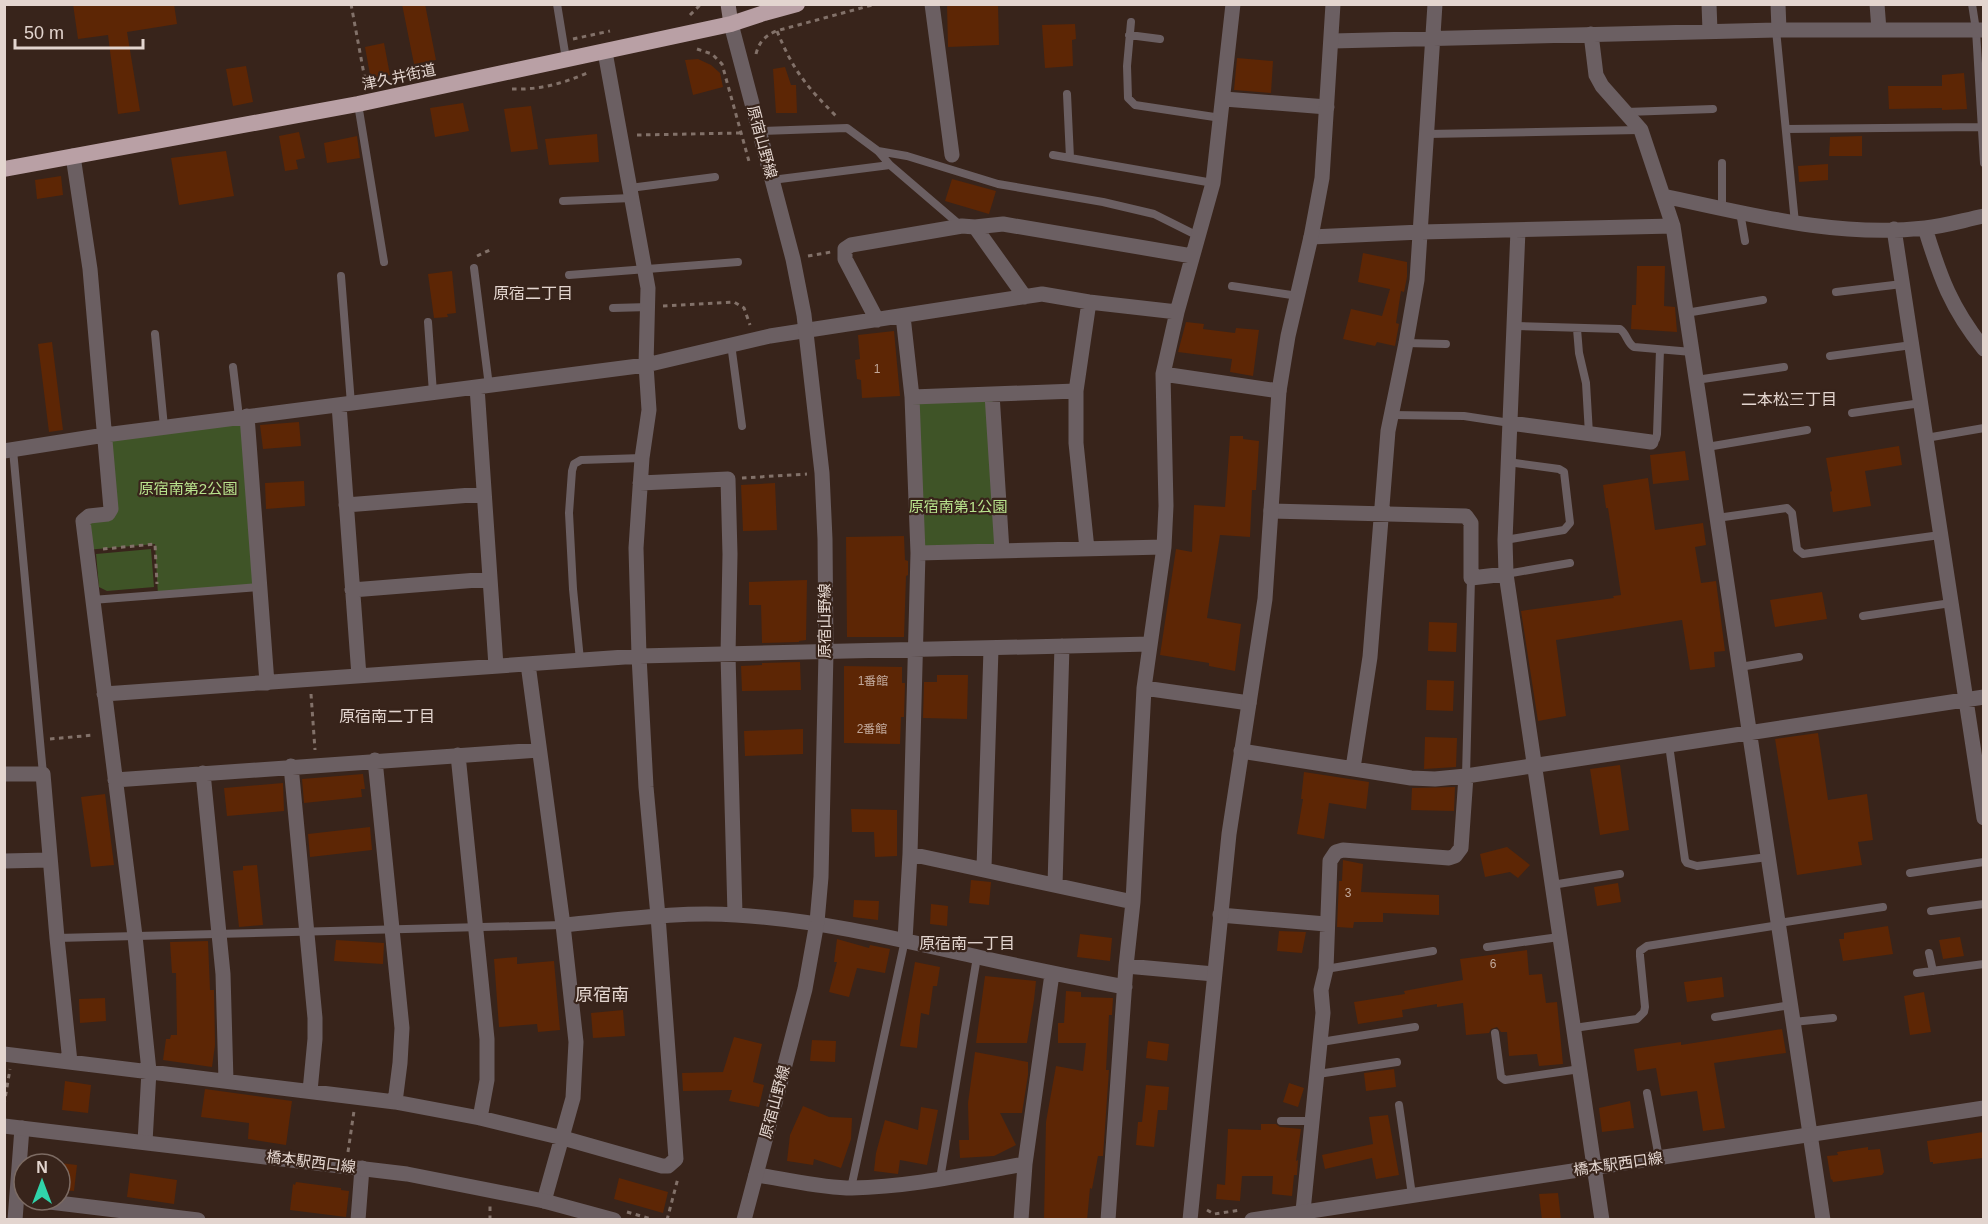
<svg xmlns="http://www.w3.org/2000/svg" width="1988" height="1224" font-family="Helvetica,'Noto Sans JP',sans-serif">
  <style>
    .green { fill: #3f5427 }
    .building { fill: #5d2605 }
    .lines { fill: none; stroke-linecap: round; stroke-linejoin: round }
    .path { stroke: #827169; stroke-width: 3; stroke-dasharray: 4.5 4.5; stroke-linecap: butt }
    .service { stroke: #6b5f62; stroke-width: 8 }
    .minor { stroke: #6b5f62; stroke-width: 15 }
    .tertiary { stroke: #6b5f62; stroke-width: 15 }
    .secondary { stroke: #907e81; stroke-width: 15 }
    .trunk { stroke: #b9a0a5; stroke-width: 16 }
    .labels { text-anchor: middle; stroke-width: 4.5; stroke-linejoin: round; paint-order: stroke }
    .number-label { font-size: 12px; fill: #c2a99c }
    .street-label { font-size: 15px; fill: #e3d5cf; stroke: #38241b }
    .park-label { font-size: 15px; fill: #b9e38d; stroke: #38241b }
    .neighbourhood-label { font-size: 16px; fill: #e3d5cf; stroke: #38241b }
    .quarter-label { font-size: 18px; fill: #e3d5cf; stroke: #38241b }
  </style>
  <rect width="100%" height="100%" fill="#38241b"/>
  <path class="green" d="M992,394L1002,551L918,553L912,397Z
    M247,416L259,587L158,595L155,544L86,550L89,516L108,513L105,435Z
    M151,549L154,587L107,591L99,587L96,554Z"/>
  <path class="building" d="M73,4H174L177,24L127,32L140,111L118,114L108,35L78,39Z
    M402,4H425L436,60L414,64Z
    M947,4H998L999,45L948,47Z
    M1075,24L1076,39L1072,40L1073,66L1045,68L1042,25Z
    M384,43L390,75L371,80L365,47Z
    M1237,58L1273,61L1271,93L1234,90Z
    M698,59L711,65L720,73L723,87L693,95L685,60Z
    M246,66L253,102L233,106L226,69Z
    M785,67L791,85H796L797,113H776L773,69Z
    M1964,73L1967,109L1942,110V108L1889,109L1888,86H1942V75Z
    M463,103L469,131L435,137L430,108Z
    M531,106L538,149L511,152L504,109Z
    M299,132L305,158L296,160L298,169L285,171L279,136Z
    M597,134L599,162L549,165L545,139Z
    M357,136L360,158L327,163L324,143Z
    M1862,136V156H1829L1830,137Z
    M226,151L234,196L179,205L171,158Z
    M1828,164V180L1799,182L1798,166Z
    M61,176L63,195L37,199L35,180Z
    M952,179L996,191L989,214L945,201Z
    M1363,253L1407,262V277L1404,292L1401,291L1396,323L1399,324L1395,346L1377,342L1375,346L1343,339L1351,309L1382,316L1390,289L1358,282Z
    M1637,266H1665L1664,306L1675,307L1677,332L1631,329L1632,305H1636Z
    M452,271L456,313L447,314L448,317L434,318L428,274Z
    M1186,322L1204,324L1203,329L1235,333L1236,328L1259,330L1253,376L1230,372L1232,359L1178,352Z
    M894,331L900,396L862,398L861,380L857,379L855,360L860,359L858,335Z
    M52,342L63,430L49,432L38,344Z
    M299,422L301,446L263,449L260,425Z
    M1230,436H1243V439L1259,441L1256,490H1252L1250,537L1220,535L1207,618L1241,624L1235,671L1209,666V663L1160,655L1176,549L1192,552L1194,505L1225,507Z
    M1899,446L1902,465L1865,471L1871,506L1833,512L1830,492L1832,491L1826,458Z
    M1685,451L1689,480L1653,484L1650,455Z
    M1648,478L1655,530L1703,523L1706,545L1695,547L1701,583L1716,581L1725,651L1714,652L1715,667L1690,670L1682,620L1556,640L1566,716L1538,721L1521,611L1614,598L1613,596L1621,595L1608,508H1606L1603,485Z
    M304,481L305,506L266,509L265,483Z
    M775,483L777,530L743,531L741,485Z
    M904,536L905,560L908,561V575L906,576L904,637H847L846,537Z
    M807,580L806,640L799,641V642L762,643L761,605H749V582Z
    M1822,592L1827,619L1775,627L1770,600Z
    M1429,622L1457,623L1456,652L1428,651Z
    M800,662L801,690L742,691L741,666L762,665V663Z
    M844,666L902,667V683H905L904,717H901L900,744L844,743Z
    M937,675H968L967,719L923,718L924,682H937Z
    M1427,680L1454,681L1453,711L1426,710Z
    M803,729V754L745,756L744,731Z
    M1818,733L1828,800L1867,794L1873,840L1858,842L1862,865L1797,875L1775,739Z
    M1425,737L1457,738L1456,767L1424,769Z
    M1620,765L1629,830L1600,835L1590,769Z
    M1304,772L1369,782L1366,809L1329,803L1324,839L1297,834L1303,799H1301Z
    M363,774L365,789H361L362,797L304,803L302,779Z
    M283,783L284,811L227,816L224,788Z
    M1455,787L1454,811L1411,810L1412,788Z
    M105,794L114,865L91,867L81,797Z
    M851,809L897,810V856L875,857L874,832H852Z
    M370,827L372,850L310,857L308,834Z
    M1507,847L1530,865L1518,878L1510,872L1485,877L1480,854Z
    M1343,860L1363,864L1361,892L1439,895V915L1383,913V922H1354L1353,928L1337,927L1339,881H1342Z
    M257,865L263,925L239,927L233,871L243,870V866Z
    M971,880L991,882L989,905L969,903Z
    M1618,883L1621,902L1597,906L1594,887Z
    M854,900L879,901L878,920L853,917Z
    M931,904L948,906L947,926L930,924Z
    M1888,926L1893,954L1843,961L1839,939H1844V933Z
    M1279,931L1306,932L1302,953L1277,951Z
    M1080,934L1112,938L1110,961L1077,957Z
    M1960,937L1964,956L1943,959L1939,940Z
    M837,939L869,948L870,945L890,949L885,973L857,968L849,997L829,992L837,962H834Z
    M336,940L384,943L383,964L334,961Z
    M208,941L210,990H214L215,1045L212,1067L163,1060L166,1039H170L171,1035H177L176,973H172L170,942Z
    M1527,950L1529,975L1542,974L1546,1003L1557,1002L1563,1064L1539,1066L1537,1054L1509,1056L1507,1032H1501L1497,1027L1491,1029L1489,1033L1466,1035L1463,1003L1437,1007V1004L1402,1010L1403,1017L1358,1024L1354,1002L1405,994L1404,991L1463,980L1460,959Z
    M517,957V964L554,961L560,1030L538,1032L537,1024L499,1027L494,959Z
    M915,962L940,967L937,986H933L929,1015L921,1013L917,1048L900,1046Z
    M985,976L1036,981L1034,1000L1027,1043H976Z
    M1722,977L1724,997L1687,1002L1684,982Z
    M1066,991L1081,992V997L1113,998L1112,1015H1109L1106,1070H1109L1103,1156H1098L1092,1189L1090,1188L1087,1220H1044L1046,1122L1056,1066L1083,1071L1086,1043H1058V1023H1064Z
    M1924,992L1931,1032L1910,1035L1904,996Z
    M105,998L106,1021L80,1023L79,999Z
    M623,1010L625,1036L593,1038L591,1013Z
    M1782,1029L1786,1053L1714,1063L1725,1128L1703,1131L1697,1091L1661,1096L1656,1068L1637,1071L1634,1049L1681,1042V1045Z
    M734,1037L762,1044L753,1082L764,1085L759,1107L729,1101L732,1090L683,1091L682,1073L723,1072Z
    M812,1040L836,1041L835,1062L810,1061Z
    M1148,1041L1169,1044L1167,1061L1146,1058Z
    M975,1052L1028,1062V1075L1022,1113H1000L1016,1145L994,1156L960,1158L959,1140H969L968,1103Z
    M1394,1069L1396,1087L1366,1091L1364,1073Z
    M65,1081L91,1085L88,1113L62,1110Z
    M1289,1083L1304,1088L1298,1107L1283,1102Z
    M1146,1085L1169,1087L1167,1110H1158L1154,1147L1136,1145L1138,1122H1142Z
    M205,1089L292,1101L286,1145L248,1139L249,1123L201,1117Z
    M1630,1101L1634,1128L1602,1132L1599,1108Z
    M803,1106L829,1117L852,1118L851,1139L841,1168L814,1159L813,1165L787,1161L790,1135Z
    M921,1107L938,1110L927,1165L900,1160L898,1174L874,1171L876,1153L885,1120L918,1130Z
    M1388,1115L1399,1175L1376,1179L1372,1158L1325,1169L1322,1155L1373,1144L1369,1117Z
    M1261,1124H1276L1280,1127L1301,1129L1296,1161L1298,1160L1297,1175H1294L1292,1196L1272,1194L1273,1176H1242L1240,1201L1216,1199L1217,1184L1225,1185L1228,1129L1261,1130Z
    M1983,1132V1158L1933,1164V1162H1930L1927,1141Z
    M1868,1147V1150L1880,1149L1884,1172L1882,1175L1833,1182L1832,1179L1831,1180L1827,1156L1838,1155L1837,1152Z
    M60,1163L77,1165L74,1191L60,1190Z
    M130,1173L177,1180L174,1204L127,1197Z
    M619,1178L668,1192L663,1213L614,1199Z
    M296,1182L341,1188V1190L349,1191L346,1217L290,1210L293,1184L295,1185Z
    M1558,1193L1561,1220H1542L1539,1194Z"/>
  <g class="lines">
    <path class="path" d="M351,4L366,85
      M690,15L701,4
      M777,31C793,70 806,86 836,116
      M573,39L610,31
      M697,49L712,54L722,64L750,165
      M756,54C759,42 765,36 776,31L876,4
      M512,89C538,90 562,84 587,73
      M637,135L741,133
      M477,256L492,249
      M808,256L831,252
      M663,306L734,302L744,308L750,325
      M742,478L807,474
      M103,549L155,544L157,584
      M311,694L315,750
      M50,739L94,735
      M4,1105L10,1069
      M348,1152L354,1111
      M1207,1210L1214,1214L1241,1210
      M627,1212L655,1220
      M490,1220V1204
      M667,1220L678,1178"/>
    <path class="service" d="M557,4L566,59
      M1972,4L1976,30L1984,163
      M1131,22L1127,66L1128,98L1135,105L1221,118
      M1776,30L1795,223
      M1129,35L1160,39
      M1067,94L1070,158L1213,183
      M358,104L384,262
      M1626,112L1713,109
      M1786,129L1981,127
      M759,131L847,128L878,151L890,165
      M1427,134L1639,130
      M878,151L907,156L998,184L1103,202L1154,214L1198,236
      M1053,155L1070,158
      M1722,163V208
      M772,180L890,165L960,225
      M630,188L715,177
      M563,201L631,198
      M1740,212L1745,241
      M474,268L489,386
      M569,275L738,262
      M341,276L351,404
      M1232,286L1298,296
      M1836,292L1902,284
      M613,308L649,307
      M1686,313L1763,300
      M428,322L433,393
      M1514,326L1620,329C1627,334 1627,343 1634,347L1692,352
      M1577,329L1579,353L1586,383L1589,434
      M155,334L164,427
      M1406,343L1446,344
      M731,344L742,426
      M1830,356L1912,345
      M233,367L239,417
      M1696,380L1784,367
      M1852,413L1921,403
      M1391,415L1464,416L1510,423
      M1926,438L1984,428
      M1651,442L1656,439L1657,434L1660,350
      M1707,447L1807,430
      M13,450L43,774
      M1717,518L1787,508L1792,513L1797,549L1803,554L1940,535
      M1505,540L1564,530L1570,523L1564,472L1559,469L1508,462
      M1506,574L1570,563
      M92,600L259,587
      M1863,616L1951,603
      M580,660L573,589L569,513L572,471L574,464L581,460L642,458
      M1740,667L1799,657
      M1669,745L1685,860L1687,863L1697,866L1768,857
      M1466,776L1471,578
      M1910,873L1984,862
      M1552,885L1620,874
      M1931,911L1984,904
      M1779,923L1883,907
      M57,938L563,925
      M1487,947L1559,937
      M1929,953L1933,971
      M1326,969L1433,951
      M1917,973L1984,964
      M1715,1017L1791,1005
      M1793,1022L1833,1018
      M1574,1028L1637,1019L1644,1012L1645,1007L1640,956V951L1647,946L1779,925
      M1495,1033L1501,1077L1505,1080L1580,1069
      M1321,1042L1415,1027
      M1318,1074L1397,1062
      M1647,1093L1659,1158
      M1399,1105L1412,1195
      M1281,1121H1312
      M940,1179L977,957
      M851,1188L905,940"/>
    <path class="minor" d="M932,4L952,155
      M1709,4L1710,31
      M1778,4L1779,30
      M1877,4L1879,30
      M1591,34L1596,75L1602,86L1641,130L1673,226L1823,1220
      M1332,41L1776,30H1984
      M1224,99L1327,107
      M73,156L90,269L111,509L108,514L89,516L83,521L135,936L149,1071L145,1142
      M1663,196C1749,214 1836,238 1925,228C1945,226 1964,220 1984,216
      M975,227L1025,297
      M1925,228C1940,277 1951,308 1984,349
      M1894,229L1984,818
      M1518,230L1505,540L1506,574L1602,1220
      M1311,237L1421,232L1673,226
      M903,316L912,397L918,553L910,854L905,940
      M877,320L845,259V249L851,245L962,226L975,227L1003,224L1192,256
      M1163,374L1279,391
      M477,387L496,666
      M992,394L1002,551
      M912,397L1076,391
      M339,405L359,676
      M247,416L267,683
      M1510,423L1651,442
      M4,451L105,435L646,365L770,336L1042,294L1089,302L1177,312
      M640,483L728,479L730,554L728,655L735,914
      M346,505L484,494
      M1271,511L1466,516L1471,523V578L1506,574
      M1087,549L1076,443V391L1089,302
      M918,553L1164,547
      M352,590L490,579
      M528,664L563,925L576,1042L573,1098L544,1201
      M1144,688L1249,703
      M104,694L639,656L1150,644
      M1241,751L1411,778L1435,779L1466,776L1984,697
      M458,755L487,1039V1080L480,1118
      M375,760L402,1028L400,1063L395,1102
      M291,766L315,1018V1039L310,1091
      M1353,768L1370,657L1388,431L1406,343L1417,280L1435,4
      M203,773L223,974L226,1081
      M4,774H43L57,938L70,1062
      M115,780L539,750
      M910,854L1133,902
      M4,861L49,860
      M984,868L991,649
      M1055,885L1062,646
      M1220,915L1326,924
      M563,925C620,920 679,911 736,915C818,920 898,939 978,957C1027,968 1076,978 1125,987
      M1126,966L1214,974
      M4,1054L395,1102L480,1118L563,1138L662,1166H668L676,1159L658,916L646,787L639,656L636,548L642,458L649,410L646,365L648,288L605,52
      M1025,1164L1052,974
      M756,1175C787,1179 820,1188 852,1188C910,1187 968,1174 1025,1164L1021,1220
      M33,1200L198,1220
      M1303,1211L1323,1013L1321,990L1326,969L1330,861L1336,852L1343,850L1449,858L1455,856L1461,848L1466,776
      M15,1220L22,1128
      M358,1220L362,1168
      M1108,1220L1126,966L1133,902L1144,688L1164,547L1166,506L1163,374L1177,312L1213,183L1233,4"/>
    <path class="tertiary" d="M731,24L793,259L804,315L822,473L825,539L826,652L821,877L817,922L805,989L744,1220
      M4,1126L407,1174L544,1201L614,1220
      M1190,1220L1229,834L1265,599L1279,391L1288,336L1311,237L1322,178L1333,4
      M1252,1220L1984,1108"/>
    <path class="secondary" d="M728,4L731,24"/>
    <path class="trunk" d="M4,169L358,104L731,24L764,13L797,4"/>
  </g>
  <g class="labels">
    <g class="number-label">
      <text x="877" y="373">1</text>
      <text x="873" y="685">1番館</text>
      <text x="872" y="733">2番館</text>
      <text x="1348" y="897">3</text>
      <text x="1493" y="968">6</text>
    </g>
    <g class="street-label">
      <text transform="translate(399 77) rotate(-12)" y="5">津久井街道</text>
      <text transform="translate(762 142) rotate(75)" y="5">原宿山野線</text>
      <text transform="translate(825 621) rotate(-90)" y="5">原宿山野線</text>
      <text transform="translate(775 1102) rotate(-75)" y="5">原宿山野線</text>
      <text transform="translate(311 1162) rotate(7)" y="5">橋本駅西口線</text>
      <text transform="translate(1618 1164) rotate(-8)" y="5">橋本駅西口線</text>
    </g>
    <g class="park-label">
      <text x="188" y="494">原宿南第2公園</text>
      <text x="958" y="512">原宿南第1公園</text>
    </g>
    <g class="neighbourhood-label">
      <text x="533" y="299">原宿二丁目</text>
      <text x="1789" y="405">二本松三丁目</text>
      <text x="387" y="722">原宿南二丁目</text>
      <text x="967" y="949">原宿南一丁目</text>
    </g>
    <g class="quarter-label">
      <text x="602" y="1001">原宿南</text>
    </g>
  </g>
  <rect width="1988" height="1224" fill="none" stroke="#e3d5cf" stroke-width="12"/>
  <g transform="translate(42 1182)"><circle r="28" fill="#38241b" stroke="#7c6b63" stroke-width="1.5"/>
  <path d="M0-4.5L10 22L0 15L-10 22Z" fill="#30d4aa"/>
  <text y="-9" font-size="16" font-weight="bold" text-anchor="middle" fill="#e3d5cf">N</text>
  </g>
  <path d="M15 39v9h128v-9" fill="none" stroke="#e3d5cf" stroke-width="3"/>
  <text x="24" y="39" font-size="18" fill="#e3d5cf" stroke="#38241b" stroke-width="4.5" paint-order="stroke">50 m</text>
</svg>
